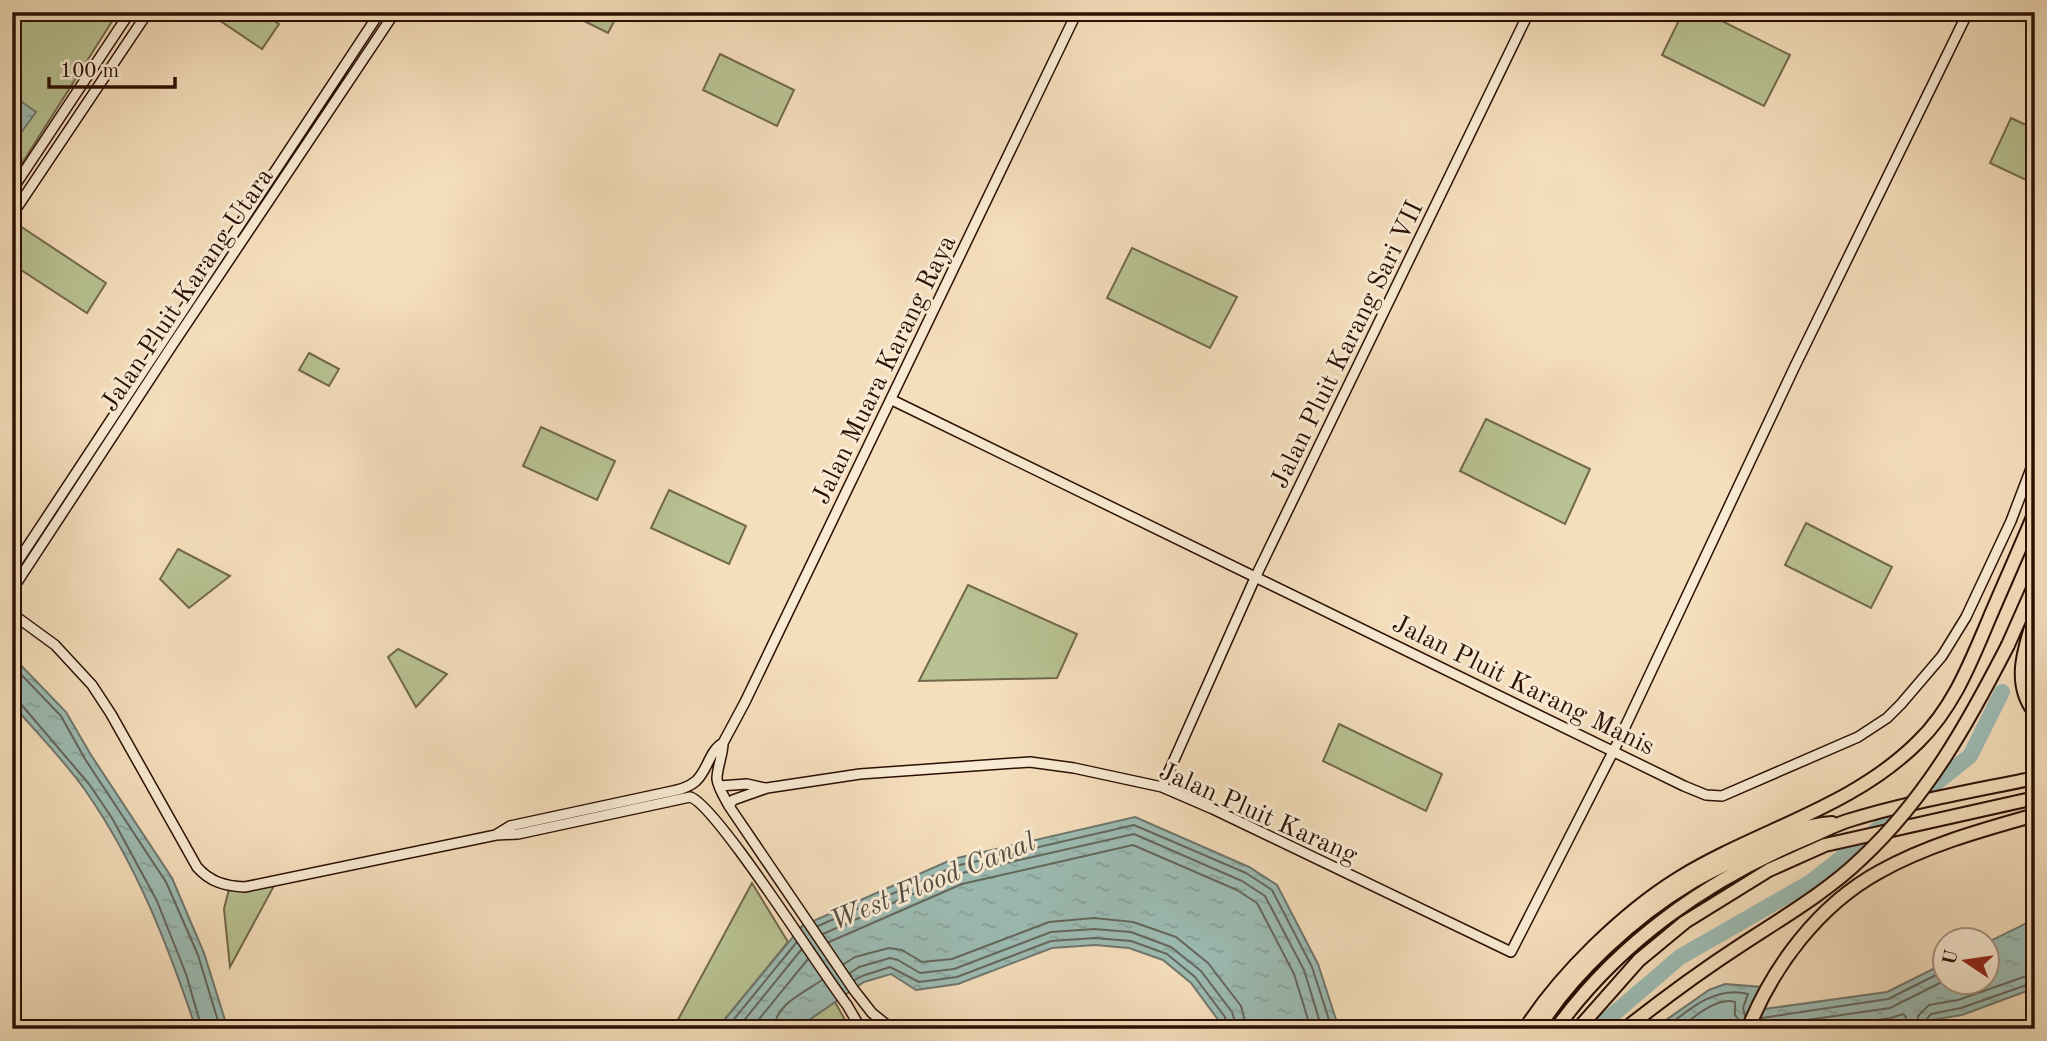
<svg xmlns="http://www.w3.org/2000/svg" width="2047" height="1041" font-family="'Old Standard TT',serif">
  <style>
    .green { fill: #b8c293; stroke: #72684c; stroke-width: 2 }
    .wetland { fill: url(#wetland-marsh); stroke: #72684c; stroke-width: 2 }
    .water { fill: url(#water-ripples); stroke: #6f776e; stroke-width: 2 }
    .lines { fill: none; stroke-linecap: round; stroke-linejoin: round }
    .shore { stroke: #64665c; stroke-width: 2 }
    .river { stroke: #9cbcb4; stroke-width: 16 }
    .secondary-casing { stroke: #2b0f04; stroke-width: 12 }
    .highway-casing { stroke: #2b0f04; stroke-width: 16 }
    .secondary { stroke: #f8ead3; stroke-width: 9 }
    .highway { stroke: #f5debc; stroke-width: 12 }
    .highway-bridge-casing { stroke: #2b0f04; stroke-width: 16; stroke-linecap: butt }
    .highway-bridge { stroke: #f5debc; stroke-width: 12 }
    .labels { text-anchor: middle; stroke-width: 6; stroke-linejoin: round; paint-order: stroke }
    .street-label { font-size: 26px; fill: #2b0f04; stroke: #f8ead3 }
    .water-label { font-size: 28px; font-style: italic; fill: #534c42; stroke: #f8ead3 }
  </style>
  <defs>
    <pattern id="wetland-marsh" width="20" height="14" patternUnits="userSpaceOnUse" patternTransform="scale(1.75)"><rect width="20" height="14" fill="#b8c293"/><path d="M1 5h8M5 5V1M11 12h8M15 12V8" fill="none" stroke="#9ea67d"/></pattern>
    <pattern id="water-ripples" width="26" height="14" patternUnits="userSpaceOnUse" patternTransform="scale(1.75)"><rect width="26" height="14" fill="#9cbcb4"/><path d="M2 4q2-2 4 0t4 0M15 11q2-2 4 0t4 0" fill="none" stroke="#87a099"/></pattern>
  </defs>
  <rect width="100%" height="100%" fill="#f5debc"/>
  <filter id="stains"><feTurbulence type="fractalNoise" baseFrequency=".00286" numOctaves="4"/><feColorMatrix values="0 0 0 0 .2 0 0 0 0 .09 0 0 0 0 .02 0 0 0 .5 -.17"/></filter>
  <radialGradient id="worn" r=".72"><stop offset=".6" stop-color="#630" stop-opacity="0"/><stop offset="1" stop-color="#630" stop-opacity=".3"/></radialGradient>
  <path class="green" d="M22,12H118L12,179V28Z
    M207,12H261L279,24L262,49Z
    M566,12H619L608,33Z
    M1683,12H1704L1790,55L1764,106L1662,55Z
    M720,54L794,90L777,126L703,90Z
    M2011,118L2035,129V184L1990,163Z
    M14,222L106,283L87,313L12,264Z
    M1132,248L1237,297L1210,348L1107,298Z
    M309,353L339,369L329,386L299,370Z
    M1486,419L1590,469L1565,524L1460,471Z
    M541,427L615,461L597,500L523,466Z
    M669,490L746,526L729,564L651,528Z
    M1806,523L1892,567L1871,608L1785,565Z
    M178,549L230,576L189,608L160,579Z
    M968,585L1077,634L1057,678L919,681Z
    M398,649L447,674L416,707L388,657Z
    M1339,724L1442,774L1426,811L1323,761Z
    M752,883L788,942L717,1029H673Z
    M275,884L230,967L224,909L230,885L244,892Z"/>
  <path class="wetland" d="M835,1002L850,1029H796Z"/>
  <path class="water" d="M12,95L36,112L12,145Z
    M12,656L66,712L91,755L172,878L204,953L225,1020V1029H196C168,945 136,863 85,790C64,760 36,732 12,704Z
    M1135,817L1249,867L1277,885L1318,964L1339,1029H1222L1219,1021L1191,983L1163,960L1129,948L1095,945L1052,948L958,984L916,990L891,974L864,982L796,1029H717L802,926L953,859Z
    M2035,919V988L1962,1015L1932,1020L1934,1029H1653L1709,990L1725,984L1762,987L1750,1011L1887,992L1945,963L1946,982H1988V942Z"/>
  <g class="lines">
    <path class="shore" d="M12,665L61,716L85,759L166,882L198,955L218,1021V1029
      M12,700L20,703L89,784L112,818L157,901L186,974L202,1029
      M818,926L956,866L1134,825L1246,873L1272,890L1312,967L1332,1029
      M823,934L958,874L1134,834L1242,881L1265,896L1304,970L1322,1029
      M829,942L962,884L1133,845L1237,890L1257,903L1294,974L1311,1029
      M844,964L855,957L889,948L902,950L922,962L952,959L1049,922L1094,918L1133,922L1176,937L1208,963L1241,1006L1247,1029
      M850,973L859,967L890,958L898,960L920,973L954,969L1051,932L1094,929L1131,932L1171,947L1201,971L1232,1012L1237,1029
      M855,980L862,976L890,967L919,982L957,977L1051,941L1095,938L1131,941L1167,954L1195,977L1225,1017L1228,1029
      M1762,1018L1888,999L1946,970
      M1758,1027L1890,1008L1946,980
      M726,1029L796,943
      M737,1029L801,950
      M751,1029L808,959
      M774,1029C775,1004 804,993 822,980
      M1664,1029C1688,1010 1716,985 1748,994L1743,1008L1745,1016
      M1679,1029C1692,1018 1718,996 1735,1002V1015L1742,1024
      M1811,1029L1891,1018L1903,1014L1906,1017L1907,1029
      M1918,1029V1016L1929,1005L1958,1000L2035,973
      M1926,1029V1020L1931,1014L1961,1008L2035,982"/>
    <path class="river" d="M1596,1029L1680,957L1811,882L1970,756L2002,692"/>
    <g class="secondary-casing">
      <path id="secondary" d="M12,190L130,12
        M12,215L148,12
        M892,400L1684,786L1706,795L1722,796L1858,737L1887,718L1901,704L1942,656L1966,617L2011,521L2035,458
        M12,570L380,12
        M12,590L173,344L395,12
        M12,617L18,618L55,645L92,685L111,714L197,867C210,882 225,886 245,887L496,835L518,834L690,797C715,803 822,973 847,1005L861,1029
        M723,743C723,755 717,767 717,779C718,788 725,798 729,806L854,990L872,1013L892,1029
        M719,786L747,784L765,788
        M1162,787L1255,578L1529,12
        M729,806L733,800L767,788L860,774L1030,762L1074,768L1162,787L1213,809L1511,952L1617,744L1795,366L1968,12
        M497,834L510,826L668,792C678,790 688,788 696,781C708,770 709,751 723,743L745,702L1077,12"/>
    </g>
    <g class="highway-casing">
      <path id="highway" d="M2035,615C2025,647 2011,683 2035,713
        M2008,645L2035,584
        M1525,1029C1560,974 1624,912 1679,878C1757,830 1852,808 1918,742C1953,708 1970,664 1989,619C2004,584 2020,548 2035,512
        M1538,1029C1571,975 1635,916 1689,884C1707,873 1727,864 1747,854C1772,841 1803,824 1832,823
        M1556,1029C1618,943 1707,880 1803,840C1818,834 1832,826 1847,821C1908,802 1973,791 2035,778
        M1578,1029L1639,960L1685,922L1769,870L1825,845L2035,798
        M1748,1029C1773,966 1819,905 1879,872C1927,845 1982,830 2035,815"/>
    </g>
    <use href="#secondary" class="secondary"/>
    <use href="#highway" class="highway"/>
    <g class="highway-bridge-casing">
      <path id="highway-bridge" d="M1625,1029C1663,999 1701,971 1741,945C1782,918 1827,892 1862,858C1927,797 1968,723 2008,645"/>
    </g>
    <use href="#highway-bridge" class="highway-bridge"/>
  </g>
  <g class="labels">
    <g class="street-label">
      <text transform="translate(186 289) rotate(-56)" y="9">Jalan Pluit Karang Utara</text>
      <text transform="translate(1346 344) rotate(-64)" y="9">Jalan Pluit Karang Sari VII</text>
      <text transform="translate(883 369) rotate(-64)" y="9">Jalan Muara Karang Raya</text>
      <text transform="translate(1524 684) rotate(26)" y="9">Jalan Pluit Karang Manis</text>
      <text transform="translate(1259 812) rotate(24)" y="9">Jalan Pluit Karang</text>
    </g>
    <g class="water-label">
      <text transform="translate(932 880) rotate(-22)" y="10">West Flood Canal</text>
    </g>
  </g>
  <rect width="2047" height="1041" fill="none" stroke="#f5debc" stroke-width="42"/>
  <rect x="14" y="14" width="2019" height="1013" fill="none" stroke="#2b0f04" stroke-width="3.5"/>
  <rect x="21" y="21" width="2005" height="999" fill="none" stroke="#2b0f04" stroke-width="2"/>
  <g transform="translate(1966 961) rotate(283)"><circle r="33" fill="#f8ead3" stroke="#a69280" stroke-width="2"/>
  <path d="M0-5L12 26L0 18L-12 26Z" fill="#8f2418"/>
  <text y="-10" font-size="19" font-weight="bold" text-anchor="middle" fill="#2b0f04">U</text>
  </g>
  <path d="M49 77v10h126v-10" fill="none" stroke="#2b0f04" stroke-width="3.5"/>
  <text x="60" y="77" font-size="21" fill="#2b0f04" stroke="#f8ead3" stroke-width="5" paint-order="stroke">100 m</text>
  <rect width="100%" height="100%" filter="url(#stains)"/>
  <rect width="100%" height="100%" fill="url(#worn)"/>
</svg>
